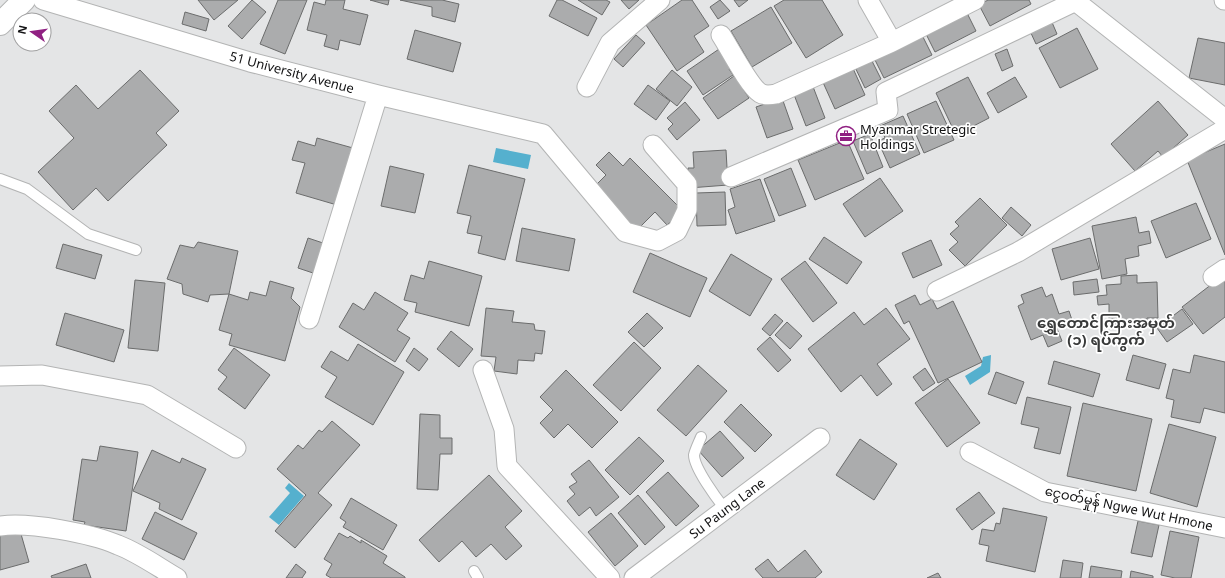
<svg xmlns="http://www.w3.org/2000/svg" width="1225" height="578" font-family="'Noto Sans','Noto Sans Myanmar',sans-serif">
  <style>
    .water { fill: #55b0ce }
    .building { fill: #abacad; stroke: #6b6c6c }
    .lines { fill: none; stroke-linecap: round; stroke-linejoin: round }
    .lane-casing { stroke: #b3b4b4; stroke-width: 12 }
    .street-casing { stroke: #b3b4b4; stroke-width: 21 }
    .primary-casing { stroke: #b3b4b4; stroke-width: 24 }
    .lane { stroke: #fff; stroke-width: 10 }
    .street { stroke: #fff; stroke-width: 19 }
    .primary { stroke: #fff; stroke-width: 22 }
    .labels { text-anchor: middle; stroke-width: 3.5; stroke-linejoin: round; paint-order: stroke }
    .street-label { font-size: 13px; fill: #121213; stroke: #fff }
    .poi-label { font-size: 13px; fill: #121213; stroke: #fff; text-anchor: start }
    .quarter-label { font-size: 15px; font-weight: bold; fill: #393a3a; stroke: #fff }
  </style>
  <rect width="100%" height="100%" fill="#e4e5e6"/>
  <path class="water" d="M496,148L531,155L528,169L493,162Z
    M991,355L990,372L970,385L965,376L981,366L983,357Z
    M289,483L304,496L279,525L269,517L290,493L285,488Z"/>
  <path class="building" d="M198,0H238L214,20Z
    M252,0L266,12L242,39L228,26Z
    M278,0H307L285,54L260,44Z
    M326,0H345L343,9L368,15L360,45L340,40L338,50L324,46L327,35L307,30L314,2L325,5Z
    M370,0H389L388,5Z
    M400,0H442L459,4L455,22L432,16V7Z
    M557,0H562L597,18L588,36L549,16Z
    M578,0H606L610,2L602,15Z
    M621,0H639L629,9Z
    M682,0H692L709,26L694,36L704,52L677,71L646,25Z
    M720,0L730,11L718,19L710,7Z
    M734,0H748L739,7Z
    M784,0H822L843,35L806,58L774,6Z
    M988,0H1029L1031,4L990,26L979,5Z
    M771,7L792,43L752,67L731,31Z
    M965,9L976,31L935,52L924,30Z
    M185,12L209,19L206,31L182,24Z
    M1051,20L1057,34L1036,44L1030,31Z
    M1077,28L1098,69L1060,88L1039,48Z
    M415,30L461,43L453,72L407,59Z
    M920,31L932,55L884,78L872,54Z
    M636,35L645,43L623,67L614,59Z
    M1198,38L1225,43V85L1189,78Z
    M722,47L735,66L729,69L733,75L703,95L687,71Z
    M1007,49L1013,66L1002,71L995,54Z
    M869,55L881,79L865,88L853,63Z
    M851,64L865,95L835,109L821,78Z
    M140,70L179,111L156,133L167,145L108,201L96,188L73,210L38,172L74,138L49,111L76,85L98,109Z
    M672,70L692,87L677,106L656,89Z
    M741,71L750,85L743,89L749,98L718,119L703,98Z
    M968,77L989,118L956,135L936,93Z
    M1015,77L1027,97L998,113L987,93Z
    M812,84L825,118L806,126L793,92Z
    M648,85L670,101L656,120L634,104Z
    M782,98L793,129L767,138L756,107Z
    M936,101L954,140L924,153L907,114Z
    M1158,101L1188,135L1163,157L1158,151L1135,171L1111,144Z
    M685,102L700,120L677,140L668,129L673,124L667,118Z
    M903,116L920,154L890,168L878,141L885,138L880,126Z
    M870,134L883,167L867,174L853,141Z
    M317,138L353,148L337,205L296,193L305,163L292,160L298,141L315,146Z
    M847,140L864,179L815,200L798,160Z
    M1225,144V255L1187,160Z
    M726,150L728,185L689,188L688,168H694L693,152Z
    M609,152L623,166L630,158L682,210L667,225L655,212L636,231L593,188L606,175L596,165Z
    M469,165L525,179L505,260L478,253L482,236L467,233L471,216L457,213Z
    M390,166L424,174L415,213L381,206Z
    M791,168L806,206L779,216L764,179Z
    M880,178L903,211L865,237L843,204Z
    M760,179L775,221L736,234L728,210L735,207L730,189Z
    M725,192L726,225L697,226L696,193Z
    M980,198L1007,225L965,266L949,250L958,242L950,234L959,226L955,222Z
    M1196,203L1211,239L1166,258L1151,221Z
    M1011,207L1031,225L1022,236L1002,218Z
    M1136,217L1139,233L1149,231L1151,243L1138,246L1139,256L1125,259L1127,274L1102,279L1092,226Z
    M522,228L575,239L569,271L516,261Z
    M824,237L862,262L847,284L809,259Z
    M308,238L326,244L316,274L298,268Z
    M1090,238L1099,269L1061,280L1052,249Z
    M931,240L942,265L913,278L902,253Z
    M198,242L238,251L229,294L210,295L208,302L183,294L182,284L167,279L180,245L194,248Z
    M63,244L102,255L95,279L56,268Z
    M650,253L707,278L690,317L633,292Z
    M731,254L772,279L750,316L709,291Z
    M429,261L482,276L469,326L415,312L417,303L404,300L411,275L424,279Z
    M805,261L837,303L813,322L781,279Z
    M1225,274V317L1203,334L1182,307Z
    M1137,275V283L1157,282L1158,318H1147V326L1115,328V320H1109V304L1098,305L1097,296L1107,295L1106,285L1121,284V276Z
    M1097,279L1099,292L1074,295L1073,282Z
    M135,280L165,283L158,351L128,348Z
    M270,281L294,288L291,298L300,307L285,361L229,345L232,334L219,330L229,294L248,300L250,292L266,296Z
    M1042,287L1046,297L1052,294L1059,314L1069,311L1072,320L1056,326L1062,341L1048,347L1043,335L1031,340L1018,306L1024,303L1021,295Z
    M375,292L408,313L397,330L410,338L395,362L339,327L353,303L364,310Z
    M915,295L920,305L932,299L937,309L953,301L982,362L938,383L909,321L904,324L895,305Z
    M486,308L514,311L512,322L534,324L535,330L545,331L542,354L535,353L534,361L518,360L517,374L494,371L496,357L481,356Z
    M886,308L910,339L877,364L892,384L877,396L861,375L841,392L808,349L854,312L864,325Z
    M1182,309L1193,324L1167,342L1157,328Z
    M65,313L124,330L114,362L56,345Z
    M647,313L663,328L644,347L628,332Z
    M775,314L783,321L770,336L762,329Z
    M787,322L802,336L790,349L775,335Z
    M451,331L473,349L459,367L437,349Z
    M770,337L791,360L778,372L757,349Z
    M634,342L661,368L621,411L593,385Z
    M358,344L404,372L373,425L325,397L337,377L321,367L331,351L348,361Z
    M234,348L270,375L245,409L218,389L227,377L218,370Z
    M414,348L428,359L419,371L406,361Z
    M1133,355L1166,364L1159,389L1126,380Z
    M1194,355L1225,362V413L1204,408L1200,423L1171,417L1174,400L1166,398L1173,369L1190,373Z
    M1054,361L1100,374L1093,397L1048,384Z
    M698,365L727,391L686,436L657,410Z
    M925,368L935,383L923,391L913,377Z
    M566,370L618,422L592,448L568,424L554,438L540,423L553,410L540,397Z
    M996,372L1024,382L1016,404L988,394Z
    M948,379L980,423L947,447L915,403Z
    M1027,397L1071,407L1060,454L1034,448L1039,428L1021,424Z
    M1083,403L1152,419L1136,491L1067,476Z
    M741,404L772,435L755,452L724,422Z
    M420,414L440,415V438H452V454H440L438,490L417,489Z
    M332,421L360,445L318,493L332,505L295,548L275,531L306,495L277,469L298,445L303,449L319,430L322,432Z
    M1169,424L1216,437L1197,507L1150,493Z
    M720,431L744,458L722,477L698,450Z
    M639,437L664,461L630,495L605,470Z
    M860,439L897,464L874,500L836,475Z
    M100,446L138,452L126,531L84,525L85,522L73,520L82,459L97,461Z
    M152,450L180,463L182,458L206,469L182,520L159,509L160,503L133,491Z
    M589,460L619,497L596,516L590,507L579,516L567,501L575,494L569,487L577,482L571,474Z
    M668,472L699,506L676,526L646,492Z
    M489,475L522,511L505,527L522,546L506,560L491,544L476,557L462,541L439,562L419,540Z
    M979,492L995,513L972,530L956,509Z
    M638,495L665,527L645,545L618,513Z
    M351,498L397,525L383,550L343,527L346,522L340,518Z
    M1003,508L1047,517L1035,572L986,561L989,546L979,544L982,529L994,531L996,523L1000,524Z
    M155,512L197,533L184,560L142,539Z
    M611,513L638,546L615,566L588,532Z
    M1138,521L1159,525L1152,557L1131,553Z
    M19,527L29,562L0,570V533Z
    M1170,531L1199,537L1191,578H1175L1161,575Z
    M339,533L348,538L350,536L361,543V540L387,556L383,563L405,577V578H331L326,575L332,564L324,559Z
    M805,550L822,572L815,578H763L755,569L768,559L778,572Z
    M1063,560L1083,563L1081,578H1060Z
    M86,564L91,578H52L51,576Z
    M296,564L306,572L302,578H286Z
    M1091,566L1122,571L1121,578H1089Z
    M1131,571L1153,576V578H1130Z
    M938,573L941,578H927Z"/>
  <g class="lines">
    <g class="lane-casing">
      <path id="lane" d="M0,179L27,189L88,234L136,250
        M701,437C699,442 695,450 694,455C694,468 717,499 725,509
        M474,571L478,578"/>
    </g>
    <g class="street-casing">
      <path id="street" d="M43,0L250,62L378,95L543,134L625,232L658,241L677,231L687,210V184L653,145
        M868,0L892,42L975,0
        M1074,0L1225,119
        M1224,0H1225
        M721,35C729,47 749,86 760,93C765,96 771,95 776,94L892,42
        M587,87L610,43L660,0
        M731,177L888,110L886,92L1076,1
        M1213,277L1225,269
        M937,291L1018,252L1225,129
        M309,319L378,95
        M483,370L504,429L507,466L610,578
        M0,376L42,375L147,395L236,448
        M970,452L1045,492L1225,528
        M0,526C30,522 90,533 118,545C139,553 158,567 177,578
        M634,578L820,438"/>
    </g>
    <g class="primary-casing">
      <path id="primary" d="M0,24L24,0"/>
    </g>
    <use href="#lane" class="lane"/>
    <use href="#street" class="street"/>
    <use href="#primary" class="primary"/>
  </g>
  <defs>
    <g id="office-ring" transform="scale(1)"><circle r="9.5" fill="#fff" stroke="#902082" stroke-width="1.5"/><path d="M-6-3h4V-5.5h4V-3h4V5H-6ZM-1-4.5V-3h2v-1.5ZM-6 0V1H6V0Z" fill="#902082"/></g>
  </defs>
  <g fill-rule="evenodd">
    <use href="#office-ring" x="846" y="136"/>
  </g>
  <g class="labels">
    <g class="street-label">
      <text transform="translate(292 72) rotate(15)" y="5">51 University Avenue</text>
      <text transform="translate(727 508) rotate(-37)" y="5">Su Paung Lane</text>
      <text transform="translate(1129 508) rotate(12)" y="5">ငွေဝတ်မှုန် Ngwe Wut Hmone</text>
    </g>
    <g class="poi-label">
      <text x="860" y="134">Myanmar Stretegic<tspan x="860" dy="15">Holdings</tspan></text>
    </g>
    <g class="quarter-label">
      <text x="1106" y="328">ရွှေတောင်ကြားအမှတ်<tspan x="1106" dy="17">(၁) ရပ်ကွက်</tspan></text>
    </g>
  </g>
  <g transform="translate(32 32) rotate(283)"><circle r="19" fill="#ffffff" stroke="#a0a0a1"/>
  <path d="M0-3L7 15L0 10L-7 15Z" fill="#902082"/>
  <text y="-6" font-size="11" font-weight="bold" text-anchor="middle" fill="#121213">N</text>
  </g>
</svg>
